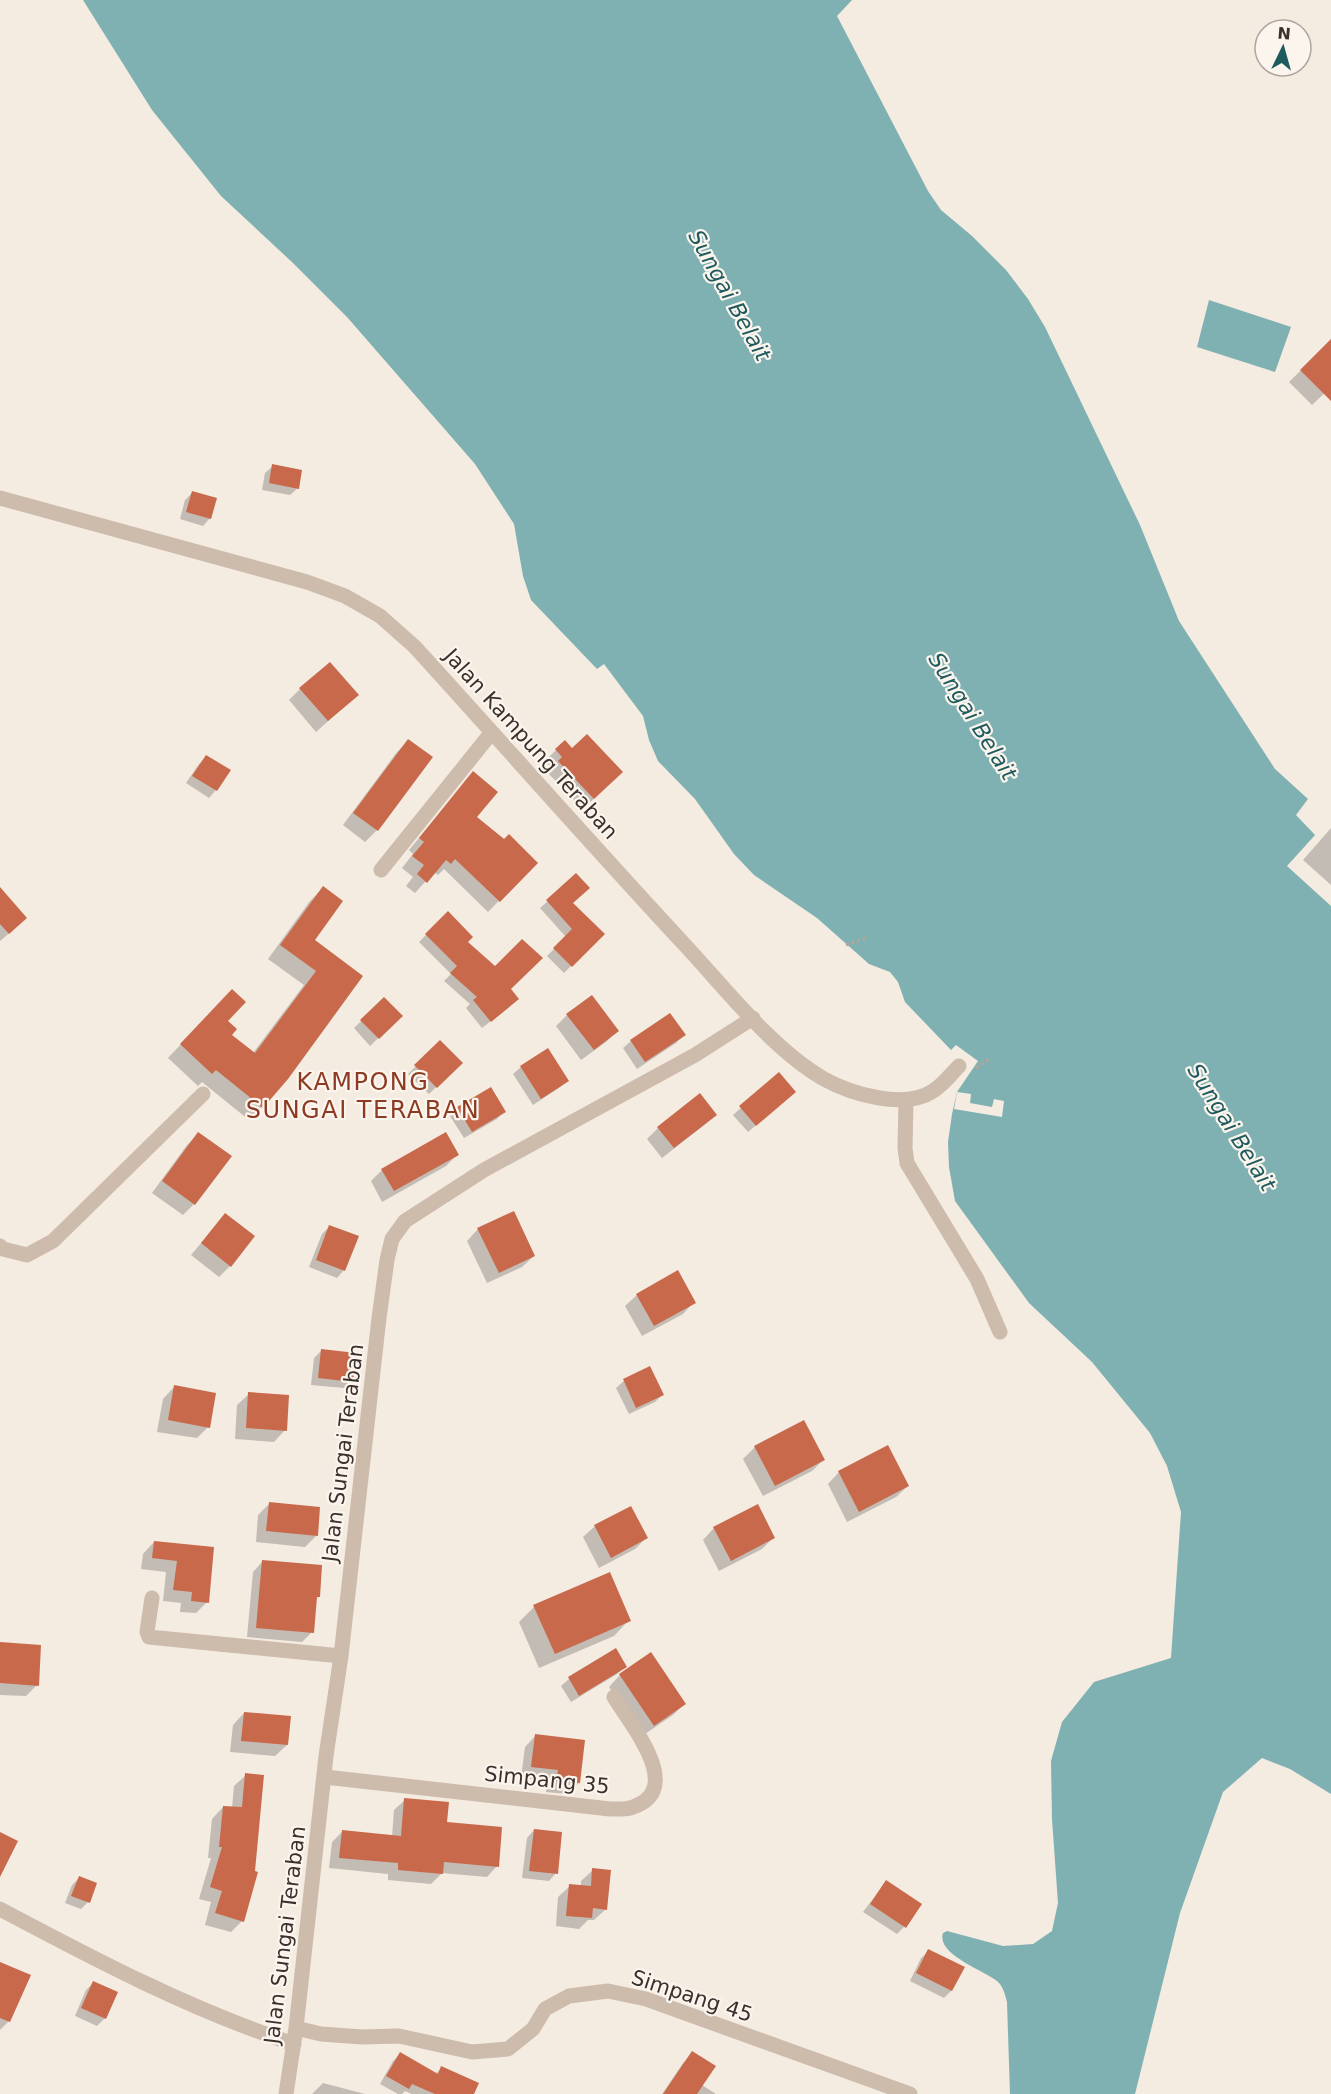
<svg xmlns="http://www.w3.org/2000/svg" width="1331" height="2094" font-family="'DejaVu Sans',sans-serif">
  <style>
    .water { fill: #7fb0b2 }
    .pier { fill: #f4ebe1 }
    .shadow { fill: #0003 }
    .building { fill: #c8694b }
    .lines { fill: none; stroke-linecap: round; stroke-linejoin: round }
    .path { stroke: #b9a596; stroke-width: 3; stroke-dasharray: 3 3; stroke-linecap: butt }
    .minor { stroke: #cdbbac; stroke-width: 15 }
    .labels { text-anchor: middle; stroke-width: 4.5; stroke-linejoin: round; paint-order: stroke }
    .street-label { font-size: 21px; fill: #3b302b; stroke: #fbf5ee }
    .water-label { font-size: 22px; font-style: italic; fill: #1f5a5e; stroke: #fbf5ee }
    .quarter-label { font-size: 24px; letter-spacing: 1.5px; fill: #8c3b22; stroke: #fbf5ee }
  </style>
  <rect width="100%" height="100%" fill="#f4ebe1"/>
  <path class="water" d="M83,0H852L837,16L928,191L941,210L972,236L1006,270L1028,299L1045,327L1140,525L1179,621L1275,769L1308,799L1296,815L1315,835L1287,866L1331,906V1794L1290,1769L1262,1758L1223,1792L1180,1913L1135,2094H1010L1007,2002C1005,1994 1003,1986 997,1981C983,1970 936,1954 943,1933L947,1931L1003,1946L1033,1944L1052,1931L1058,1903L1052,1819L1051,1761L1062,1722L1094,1682L1171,1658L1181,1512L1167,1466L1150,1433L1092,1362L1029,1303L955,1201L949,1167L948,1142L952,1114L957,1092L978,1061L956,1045L951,1050L905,1002L898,982L890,972L869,964L817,918L754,875L734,854L695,799L658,761L649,740L643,716L604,664L597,669L531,600L523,576L514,524L475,464L347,317L293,263L221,196L152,110Z
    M1209,300L1291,327L1275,372L1197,347Z"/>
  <path class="pier" d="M957,1092L971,1094L970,1103L992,1107L994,1099L1004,1101L1002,1117L954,1109Z"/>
  <path class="shadow" d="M1331,341V387L1312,405L1289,382Z
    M273,466L298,488L290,495L262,490L265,473Z
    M192,493L210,518L203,526L180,519L185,500Z
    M300,689L357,695L316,732L289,700Z
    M408,741L431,757L377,830L365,842L343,825L397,752Z
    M564,742L610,783L583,809L548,773L552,769L545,761Z
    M206,757L216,790L209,798L186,783L199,764Z
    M473,773L475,817L536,863L488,912L444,869L438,875L434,872L415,893L406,886L413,877L402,868L413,854L409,850Z
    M1331,828V885L1303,860Z
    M323,888L313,940L361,976L262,1107L249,1120L202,1082L198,1086L168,1058L219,1004L230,1035L253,1053L304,985L268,959L310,901Z
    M0,890L14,929L0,941Z
    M548,901L572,903L603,934L564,973L547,956L566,937L540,908Z
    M448,913L466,942L509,989L510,1006L482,1028L466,1008L470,1004L444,981L451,974L419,942Z
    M384,999L401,1016L370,1046L354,1028Z
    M567,1015L617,1031L606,1042L581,1060L556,1026Z
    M670,1015L684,1035L676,1043L637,1069L623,1048L631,1041Z
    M440,1042L461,1063L429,1094L408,1074Z
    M521,1067L567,1081L559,1088L533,1105L513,1074Z
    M778,1075L787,1099L748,1132L733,1115Z
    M490,1089L504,1111L497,1119L464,1138L450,1116L458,1109Z
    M715,1115L703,1126L662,1158L647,1139L658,1128Z
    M198,1134L194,1204L183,1215L152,1193L187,1145Z
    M457,1155L446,1166L382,1202L371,1181L382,1170Z
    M225,1215L230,1266L219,1277L191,1255Z
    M330,1226L344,1270L337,1278L309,1267L322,1234Z
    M478,1229L534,1256L522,1267L487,1283L467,1241Z
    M637,1295L694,1302L683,1314L642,1336L625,1306Z
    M321,1351L351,1381L344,1388L311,1385L314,1358Z
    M649,1368L662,1395L655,1402L629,1414L616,1388L624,1381Z
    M174,1387L208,1427L197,1438L157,1432L163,1399Z
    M249,1394L285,1430L274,1442L235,1439L237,1405Z
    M755,1447L823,1460L812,1471L763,1496L743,1459Z
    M839,1472L908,1486L896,1497L847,1522L828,1484Z
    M270,1503L316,1536L305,1547L256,1542L258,1515Z
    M630,1508L646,1538L635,1549L599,1568L583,1537L595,1526Z
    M714,1528L773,1538L762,1549L719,1571L703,1540Z
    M154,1542L213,1548L207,1602L196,1613L180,1612L181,1603L163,1601L166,1572L141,1569L143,1554Z
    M262,1562L318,1597L315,1600L312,1632L302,1642L247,1637L253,1572Z
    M534,1607L629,1620L614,1636L539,1668L519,1622Z
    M0,1644L37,1685L26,1696L0,1695Z
    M615,1650L625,1666L617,1674L571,1702L561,1686L569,1679Z
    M620,1675L684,1704L673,1715L642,1736L609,1687Z
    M244,1713L287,1745L275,1756L230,1752L233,1725Z
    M536,1735L579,1783L567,1794L546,1792L547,1781L521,1778L525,1747Z
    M246,1775L242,1921L231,1932L205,1925L211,1902L199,1899L211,1858H208L212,1819L223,1807L232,1808L234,1786Z
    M405,1800L446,1824L497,1866L487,1877L442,1873L431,1884L388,1880V1874L329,1868L332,1842L342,1832L392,1837L394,1810Z
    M534,1830L556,1873L549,1881L522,1878L527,1838Z
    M593,1870L606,1909L594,1920H588L579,1929L556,1926L558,1897L570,1886L581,1887V1881Z
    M79,1878L88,1902L81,1909L65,1903L72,1885Z
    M886,1882L904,1927L897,1934L863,1912Z
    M929,1951L963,1968L951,1991L944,1998L910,1981L921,1958Z
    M0,1968L9,2021L0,2030Z
    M93,1983L116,1993L105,2018L97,2026L75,2016L86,1990Z
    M693,2053L702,2085L716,2094H662L683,2063Z
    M400,2054L435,2074L442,2068L473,2094H412L405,2091L402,2094H398L380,2084L393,2061Z
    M323,2083L365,2094H312Z"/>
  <path class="building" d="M1331,339V401L1300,370Z
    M272,464L302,470L299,489L269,483Z
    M192,491L217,498L211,519L186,512Z
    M330,662L359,695L328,721L299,688Z
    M587,734L623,772L594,799L558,761L562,757L555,749L565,740L572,748Z
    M408,739L433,757L378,831L353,813Z
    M206,755L231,770L217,791L192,776Z
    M473,771L498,792L477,817L504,839L509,834L538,863L500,902L455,859L451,864L446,860L427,883L417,874L424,865L412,856L424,842L419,838Z
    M576,873L590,888L573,903L605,934L572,967L553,948L572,929L546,900Z
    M323,886L343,901L315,940L363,976L288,1079L263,1108L216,1070L212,1074L180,1044L232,989L246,1002L228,1021L237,1029L232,1035L255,1053L316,971L280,945Z
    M0,887L27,918L9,934L0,924Z
    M448,911L473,937L468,942L495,966L522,939L543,958L511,989L519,999L491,1022L473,1000L477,997L450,973L457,966L425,934Z
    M592,995L619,1031L594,1050L566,1014Z
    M384,997L403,1016L379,1039L360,1020Z
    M670,1013L686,1035L645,1062L630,1040Z
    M440,1040L463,1063L437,1088L414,1065Z
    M548,1048L569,1081L541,1099L520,1066Z
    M779,1072L796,1092L756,1126L739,1106Z
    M491,1087L506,1112L472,1132L457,1107Z
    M700,1093L717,1115L674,1148L657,1127Z
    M198,1132L232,1156L195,1205L162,1181Z
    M446,1132L459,1155L394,1191L381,1169Z
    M514,1211L535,1256L499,1273L477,1228Z
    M225,1213L255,1236L231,1267L201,1243Z
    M329,1225L359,1236L345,1271L316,1260Z
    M678,1270L696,1303L654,1326L636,1294Z
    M321,1349L356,1353L353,1382L318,1378Z
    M650,1366L664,1395L636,1408L623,1379Z
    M174,1385L216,1393L210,1428L168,1420Z
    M248,1392L289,1395L287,1431L246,1428Z
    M804,1420L825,1460L775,1486L754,1446Z
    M888,1445L909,1486L859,1512L838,1471Z
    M269,1502L320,1507L318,1536L266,1531Z
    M758,1504L775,1538L731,1561L713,1527Z
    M631,1506L648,1538L611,1558L594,1525Z
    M154,1541L214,1547L209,1603L191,1601L192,1592L173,1590L177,1561L152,1558Z
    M262,1560L322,1565L320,1597H317L314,1633L256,1628Z
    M610,1572L631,1621L555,1654L533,1605Z
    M0,1642L41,1645L39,1686L0,1683Z
    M616,1648L627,1667L579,1696L568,1677Z
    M651,1652L686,1704L654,1726L619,1674Z
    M244,1712L291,1716L288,1745L241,1741Z
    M535,1734L585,1740L580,1783L556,1781L558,1770L531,1767Z
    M245,1773L264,1775L255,1871L258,1872L244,1922L215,1913L222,1891L210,1887L222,1847H219L223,1806L242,1807Z
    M404,1798L449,1802L447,1822L502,1827L499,1867L444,1862L443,1874L398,1870V1863L339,1858L342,1830L401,1836Z
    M534,1829L562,1832L558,1874L529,1871Z
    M0,1832L18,1841L0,1877Z
    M592,1868L611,1870L607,1910L593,1908L592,1918L566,1916L569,1884L591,1886Z
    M79,1876L97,1883L90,1903L71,1896Z
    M886,1880L922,1904L906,1928L870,1904Z
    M928,1949L965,1967L952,1991L916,1973Z
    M0,1962L31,1975L10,2022L0,2018Z
    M93,1981L118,1992L106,2019L81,2008Z
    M692,2051L716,2066L697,2094H663Z
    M400,2052L438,2074L441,2066L479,2083L474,2094H435L412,2084L409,2089L386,2076Z"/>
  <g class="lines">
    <path class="path" d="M846,945L865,938
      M976,1068L989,1059"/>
    <path class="minor" d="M0,498L307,582L345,596L380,616L415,647C505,746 593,846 684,944C725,988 772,1049 824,1079C851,1094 905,1110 933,1091C943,1085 951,1074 959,1066
      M381,870L492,732
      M906,1100L905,1148L907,1163L977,1279L1000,1332
      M0,1246L3,1249L27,1255L53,1241L203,1094
      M152,1598L147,1632L149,1637L341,1656
      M325,1777L610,1809C617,1809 626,1810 633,1807C686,1789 630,1724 614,1697
      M0,1909C96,1960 191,2010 294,2044
      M296,2028L321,2034L362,2037L399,2036L472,2052L508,2049L533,2029L545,2009L569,1996L608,1991L646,1999L910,2094
      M286,2094L296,2028L326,1756L341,1656L379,1318L387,1260L392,1239L405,1221L484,1170L695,1055L753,1018"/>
  </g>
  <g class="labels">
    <g class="street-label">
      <text transform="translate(531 744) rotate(48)" y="7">Jalan Kampung Teraban</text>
      <text transform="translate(343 1453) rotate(-83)" y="7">Jalan Sungai Teraban</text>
      <text transform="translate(547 1780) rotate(6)" y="7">Simpang 35</text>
      <text transform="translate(285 1935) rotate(-83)" y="7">Jalan Sungai Teraban</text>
      <text transform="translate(692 1996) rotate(18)" y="7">Simpang 45</text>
    </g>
    <g class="water-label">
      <text transform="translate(730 295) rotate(61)" y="8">Sungai Belait</text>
      <text transform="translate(973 716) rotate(58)" y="8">Sungai Belait</text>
      <text transform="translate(1232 1127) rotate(58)" y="8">Sungai Belait</text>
    </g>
    <g class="quarter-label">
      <text x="363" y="1090">KAMPONG<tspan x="363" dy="28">SUNGAI TERABAN</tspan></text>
    </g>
  </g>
  <g transform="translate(1283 48) rotate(5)"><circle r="28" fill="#fbf5ee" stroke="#aea6a0" stroke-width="1.5"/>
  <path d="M0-4.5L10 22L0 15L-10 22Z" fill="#1f5a5e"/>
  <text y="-9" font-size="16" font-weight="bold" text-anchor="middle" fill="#3b302b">N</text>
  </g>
</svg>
